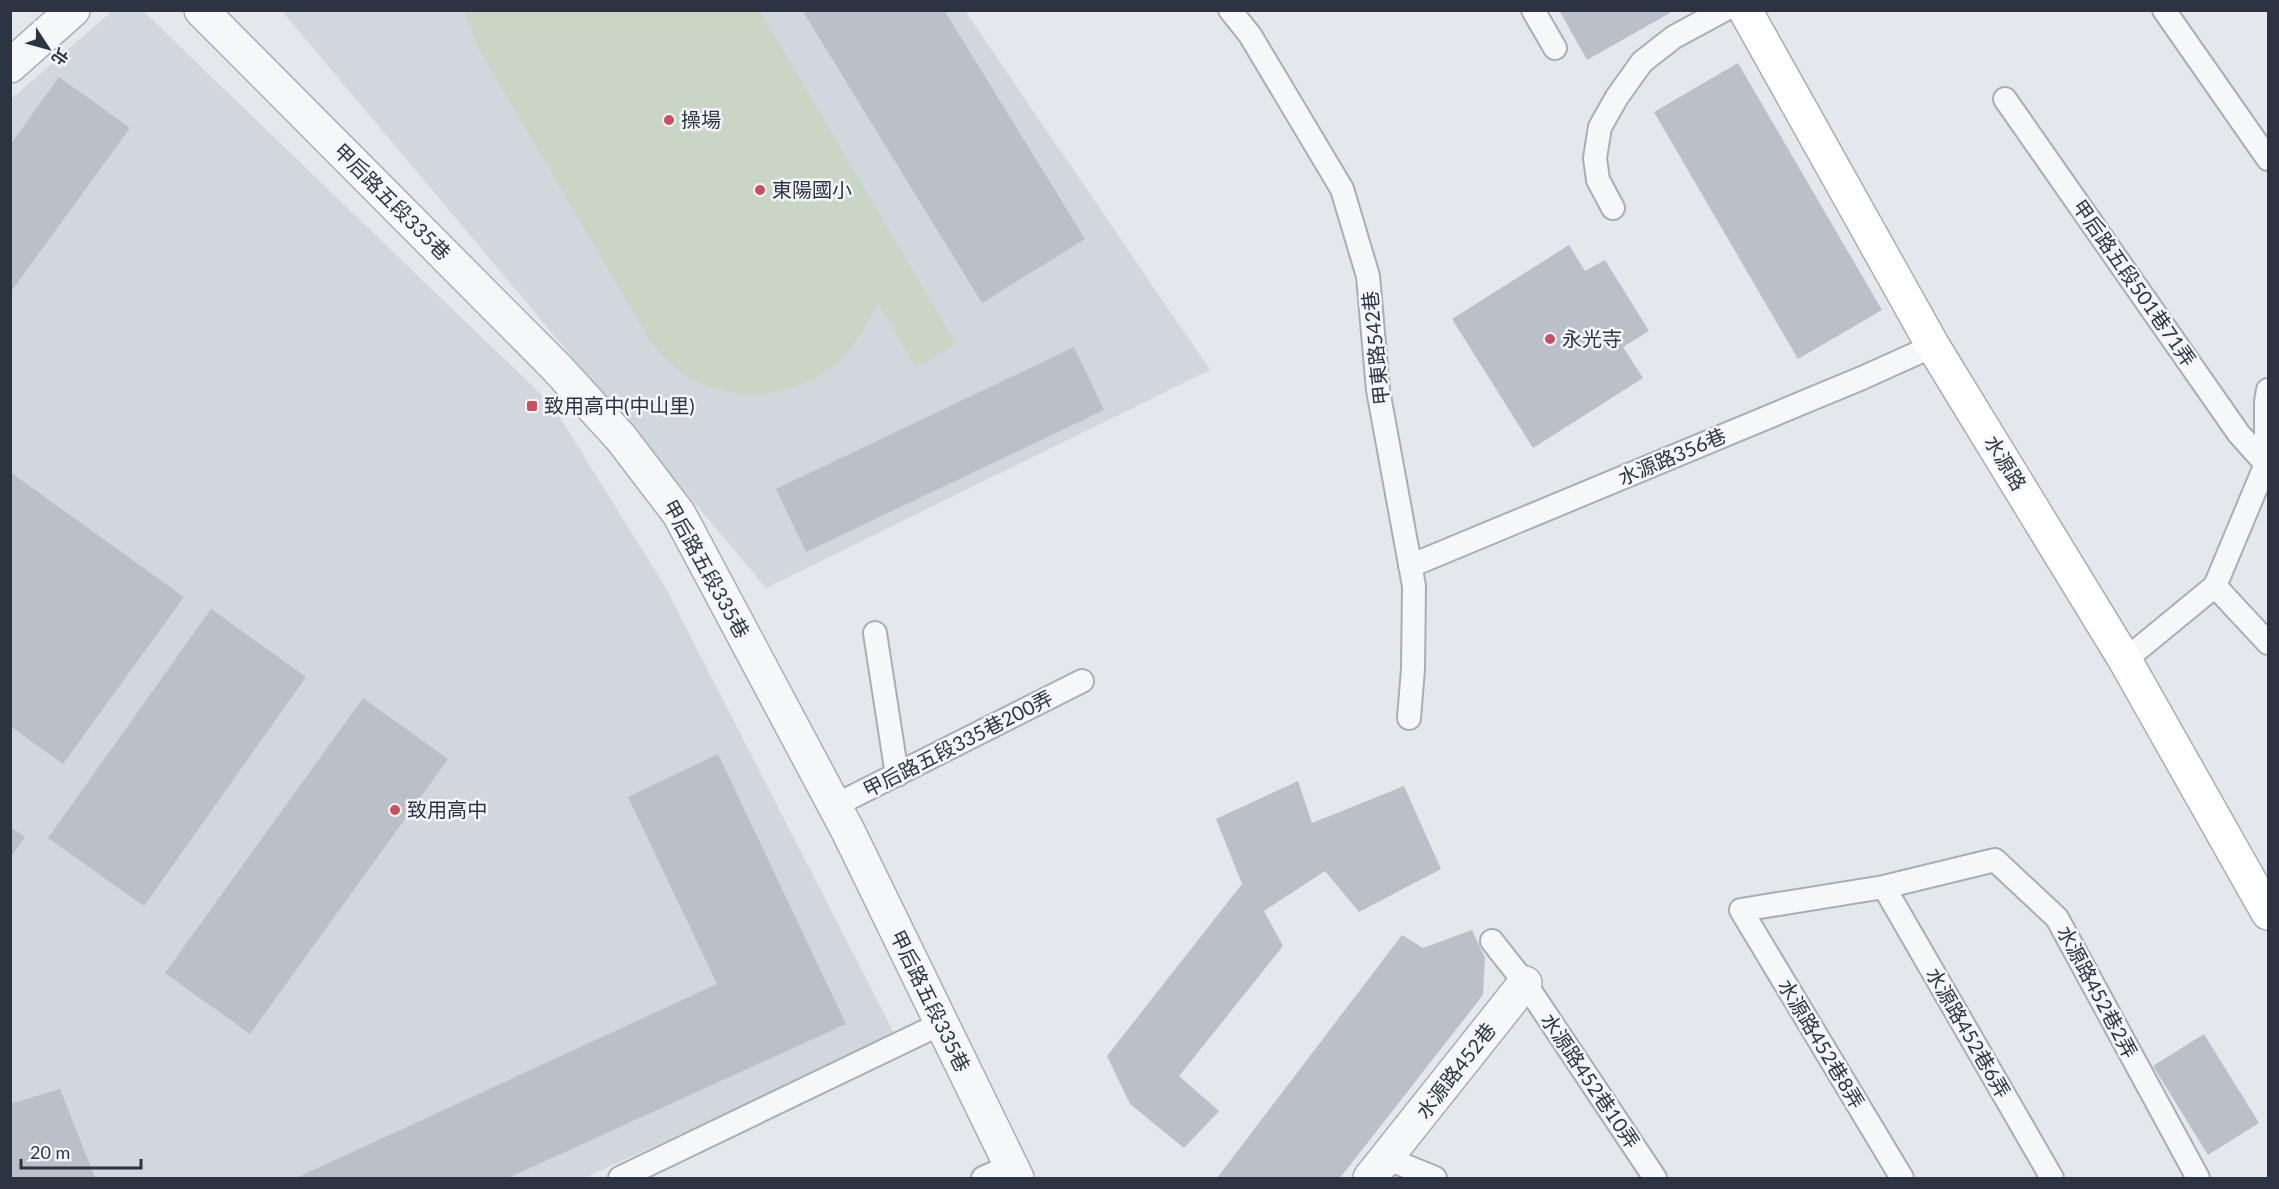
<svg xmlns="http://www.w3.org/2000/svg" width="2279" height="1189" font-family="Lato,'Noto Sans TC',sans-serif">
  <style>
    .built { fill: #d2d6dd }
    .green { fill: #c9d5c5 }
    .building { fill: #bbc0c8 }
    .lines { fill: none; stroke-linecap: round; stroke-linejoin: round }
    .service-casing { stroke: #a9aeb5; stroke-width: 26 }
    .minor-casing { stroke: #a9aeb5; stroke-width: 36 }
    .tertiary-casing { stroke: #a9aeb5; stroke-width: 36 }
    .secondary-casing { stroke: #a9aeb5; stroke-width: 36 }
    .service { stroke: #f6f7f9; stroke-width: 22 }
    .minor { stroke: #f6f7f9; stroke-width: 33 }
    .tertiary { stroke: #f6f7f9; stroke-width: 33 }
    .secondary { stroke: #fff; stroke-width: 33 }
    .poi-dot { fill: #c95060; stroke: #f4f5f8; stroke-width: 2 }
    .labels { text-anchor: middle; stroke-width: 5; stroke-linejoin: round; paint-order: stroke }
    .poi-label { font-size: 20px; fill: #2c3443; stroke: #f4f5f8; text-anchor: start }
    .street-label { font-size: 20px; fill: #2c3443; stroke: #f4f5f8 }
  </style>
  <rect width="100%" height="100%" fill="#e4e7eb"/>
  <path class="built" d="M112,11H143L552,405L663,583L896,1037L584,1178H11L10,100Z
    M282,11H965L1210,370L766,588Z"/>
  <path class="green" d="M464,11H760L956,344L916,368L878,303C867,324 857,344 839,361C796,400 729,406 681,372C668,363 658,351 649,339L479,49Z"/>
  <path class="building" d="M802,10H944L1085,239L982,303Z
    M1559,10H1675L1587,60Z
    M1738,63L1882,310L1798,359L1654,112Z
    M59,77L130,128L10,293V145Z
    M1569,245L1585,271L1605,260L1649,331L1623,347L1643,378L1533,448L1452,319Z
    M1074,347L1104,410L806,552L776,489Z
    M10,472L184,597L63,764L10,726Z
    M211,609L306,677L144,906L48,838Z
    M363,698L448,759L250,1034L165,973Z
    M718,754L846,1024L508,1178H296L717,984L628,797Z
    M1298,781L1312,823L1404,786L1441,869L1359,912L1325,871L1264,911L1283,946L1179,1076L1219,1111L1184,1148L1130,1104L1107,1056L1242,884L1216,819Z
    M10,827L25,837L10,858Z
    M1472,930L1485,958L1483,995L1340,1178H1217L1402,935L1423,948Z
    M2204,1034L2259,1123L2208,1155L2153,1066Z
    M60,1089L95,1178H10V1104Z"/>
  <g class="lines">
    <g class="service-casing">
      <path id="service" d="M1230,10L1250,35L1342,189L1368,276L1378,390L1414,586L1413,669L1409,718
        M1533,10L1555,48
        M2164,10L2268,159
        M2005,99L2239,434L2266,464
        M1613,208L1598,180L1595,158L1600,127L1617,97L1642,62L1674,37L1724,10
        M1410,566L1862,378L1933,346
        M2215,586L2268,643
        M875,633L897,775
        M2125,660L2215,586L2266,464V402L2268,390
        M834,806L1082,681
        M1884,887L2052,1178
        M1492,941L1525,983L1655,1178
        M1386,1158L1435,1178
        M620,1178L940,1024
        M983,1178L1010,1166
        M1902,1178L1741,910L1884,887L1995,860L2057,918L2198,1178"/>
    </g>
    <g class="minor-casing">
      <path id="minor" d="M201,10L557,368L621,438L679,514L848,831L1017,1178
        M1370,1178L1525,983"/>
    </g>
    <g class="tertiary-casing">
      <path id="tertiary" d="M10,66L73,10"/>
    </g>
    <g class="secondary-casing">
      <path id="secondary" d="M1745,10L1933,346L2125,660L2268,913"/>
    </g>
    <use href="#service" class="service"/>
    <use href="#minor" class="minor"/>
    <use href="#tertiary" class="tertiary"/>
    <use href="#secondary" class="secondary"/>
  </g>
  <g class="poi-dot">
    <circle cx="669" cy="120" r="6"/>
    <circle cx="760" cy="190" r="6"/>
    <circle cx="1550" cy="339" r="6"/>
    <rect x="526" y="400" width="12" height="12" rx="3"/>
    <circle cx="395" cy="810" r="6"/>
  </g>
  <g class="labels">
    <g class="poi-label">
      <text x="681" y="127">操場</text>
      <text x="772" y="197">東陽國小</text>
      <text x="1562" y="346">永光寺</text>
      <text x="544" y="413">致用高中(中山里)</text>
      <text x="407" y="817">致用高中</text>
    </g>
    <g class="street-label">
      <text transform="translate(392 202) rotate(45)" y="7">甲后路五段335巷</text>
      <text transform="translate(2134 283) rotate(55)" y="7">甲后路五段501巷71弄</text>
      <text transform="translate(1376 348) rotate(-96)" y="7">甲東路542巷</text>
      <text transform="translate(1672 457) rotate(-23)" y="7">水源路356巷</text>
      <text transform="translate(2005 463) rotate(59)" y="7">水源路</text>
      <text transform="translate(706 569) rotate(61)" y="7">甲后路五段335巷</text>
      <text transform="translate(958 744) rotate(-27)" y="7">甲后路五段335巷200弄</text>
      <text transform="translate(2097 992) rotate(62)" y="7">水源路452巷2弄</text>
      <text transform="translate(930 1001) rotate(64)" y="7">甲后路五段335巷</text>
      <text transform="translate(1968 1033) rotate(60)" y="7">水源路452巷6弄</text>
      <text transform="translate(1821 1044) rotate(59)" y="7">水源路452巷8弄</text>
      <text transform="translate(1456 1071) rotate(-52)" y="7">水源路452巷</text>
      <text transform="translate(1590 1081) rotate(56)" y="7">水源路452巷10弄</text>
    </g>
  </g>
  <rect width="2279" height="1189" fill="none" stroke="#2c3443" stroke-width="24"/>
  <g transform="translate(48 48) rotate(126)" stroke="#f4f5f8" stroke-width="4.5" paint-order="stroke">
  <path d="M0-4.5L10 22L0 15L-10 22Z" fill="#2c3443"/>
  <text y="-9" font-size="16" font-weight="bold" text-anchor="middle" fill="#2c3443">北</text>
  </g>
  <path d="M21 1159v9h120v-9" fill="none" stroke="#2c3443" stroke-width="3"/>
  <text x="30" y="1159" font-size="18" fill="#2c3443" stroke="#f4f5f8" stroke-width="4.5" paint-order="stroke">20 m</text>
</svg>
